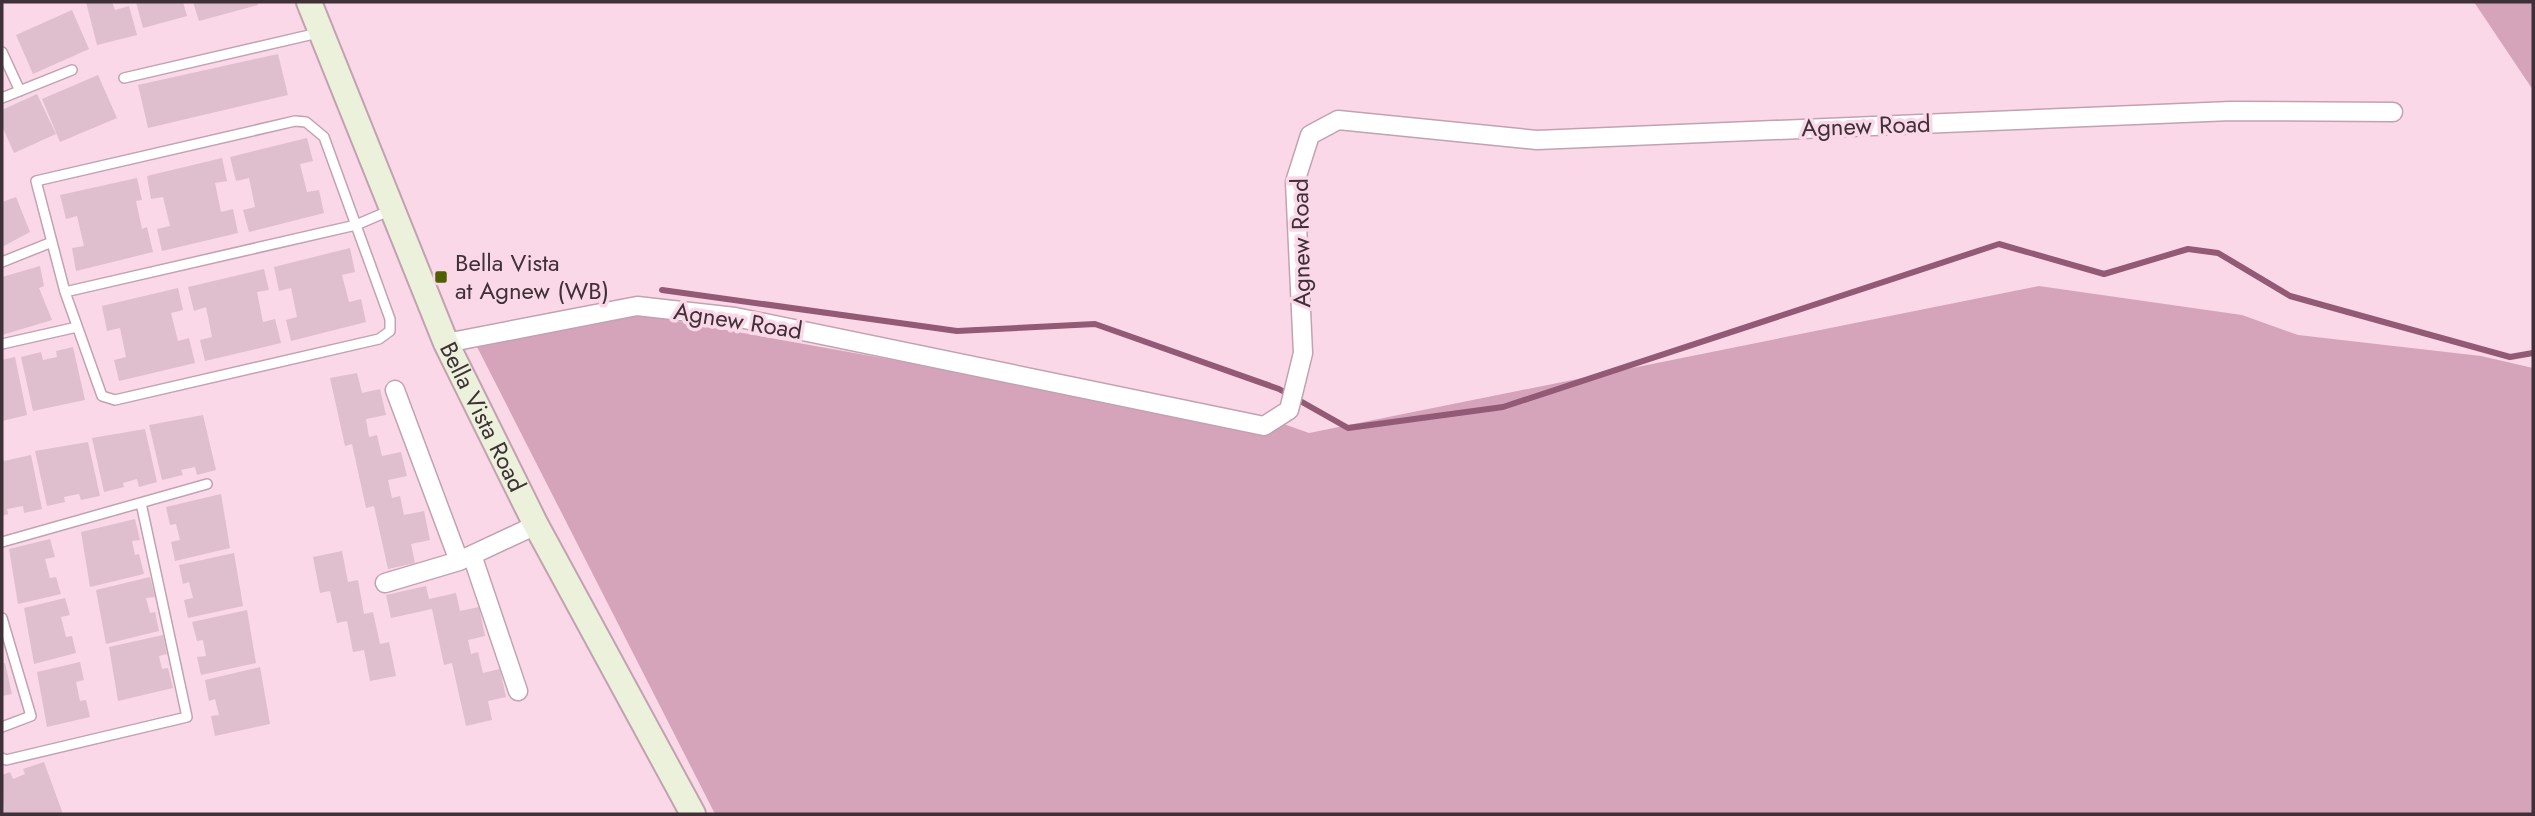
<svg xmlns="http://www.w3.org/2000/svg" width="2535" height="816" font-family="Jost,sans-serif">
  <style>
    .green { fill: #d5a4bb }
    .lines { fill: none; stroke-linecap: round; stroke-linejoin: round }
    .stream { stroke: #935a76; stroke-width: 6 }
    .building { fill: #dfbecd }
    .lane-casing { stroke: #c2a2b0; stroke-width: 12 }
    .street-casing { stroke: #c2a2b0; stroke-width: 21 }
    .secondary-casing { stroke: #c2a2b0; stroke-width: 28 }
    .lane { stroke: #fff; stroke-width: 9 }
    .street { stroke: #fff; stroke-width: 18 }
    .secondary { stroke: #ebf1db; stroke-width: 24 }
    .poi-dot { fill: #4f6004; stroke: #fad8e7; stroke-width: 2.5 }
    .labels { text-anchor: middle; stroke-width: 7; stroke-linejoin: round; paint-order: stroke }
    .street-label { font-size: 24px; fill: #3f3137; stroke: #fad8e7 }
    .poi-label { font-size: 24px; fill: #3f3137; stroke: #fad8e7; text-anchor: start }
  </style>
  <rect width="100%" height="100%" fill="#fad8e7"/>
  <path class="green" d="M2474,2H2533V90Z
    M2039,286L2242,315L2298,335L2481,356L2533,368V814H715L471,335L637,314L1267,427L1278,422L1309,433Z"/>
  <g class="lines">
    <path class="stream" d="M662,290L957,331L1095,324L1279,389L1348,428L1503,407L1999,244L2104,274L2188,249L2218,253L2290,296L2510,357L2533,353"/>
  </g>
  <path class="building" d="M86,2H112L115,10L129,6L137,35L97,45Z
    M136,2H183L187,16L143,28Z
    M193,2H257L258,5L199,21Z
    M72,10L89,49L33,74L16,35Z
    M278,54L288,95L148,128L138,85Z
    M98,75L117,118L60,142L42,99Z
    M37,94L56,134L14,153L2,126V110Z
    M307,138L313,161L300,164L307,192L319,190L324,213L249,232L243,210L255,207L249,178L236,181L230,157Z
    M222,158L227,181L215,183L221,212L233,209L238,233L162,251L157,229L170,226L163,197L151,199L147,176Z
    M137,178L142,200L136,201L142,229L147,227L153,252L76,271L72,248L84,246L77,216L66,219L60,195Z
    M16,197L30,232L2,247V202Z
    M350,248L355,272L342,275L349,302L361,299L366,322L291,341L286,320L297,317L291,288L279,291L274,267Z
    M40,266L44,286L39,288L52,320L2,335V277Z
    M264,269L269,290L257,292L263,322L275,319L281,343L205,361L200,340L212,337L206,307L194,311L188,287Z
    M178,288L183,310L171,313L178,341L189,338L195,363L119,381L114,360L126,357L120,328L107,331L102,306Z
    M73,347L85,400L33,411L21,357L41,352L43,360L57,357L56,351Z
    M15,357L27,415L2,421V360Z
    M357,373L362,393L380,389L386,415L366,419L369,437L377,435L382,456L401,452L407,476L388,480L392,498L400,496L404,515L424,511L430,540L411,544L415,563L388,569L374,506L366,508L352,444L345,446L330,378Z
    M203,415L216,470L197,475L195,467L181,470L183,475L162,480L149,425Z
    M145,429L157,482L139,487L137,479L123,483L124,487L104,492L92,438Z
    M88,442L100,496L81,500L79,494L64,497L65,502L47,506L35,451Z
    M2,455L4,461L31,455L42,509L24,513L23,506L7,509L8,514L2,516Z
    M221,494L230,548L175,561L171,542L180,540L176,524L170,525L166,507Z
    M135,519L140,540L132,541L135,555L139,554L144,574L90,587L81,532Z
    M50,539L55,557L45,559L50,578L56,577L61,594L18,604L9,549Z
    M342,551L348,582L358,580L364,614L373,612L380,644L389,642L396,676L370,681L364,650L353,652L347,621L337,623L330,591L320,593L313,557Z
    M234,553L243,606L188,618L184,600L193,598L189,582L183,584L179,565Z
    M150,577L155,597L146,598L150,613L155,612L159,631L106,644L96,590Z
    M426,586L429,599L456,593L460,611L479,607L485,636L468,640L471,654L478,652L483,673L500,669L506,697L488,701L492,720L466,726L452,663L444,665L432,609L391,618L386,595Z
    M65,598L70,615L61,617L66,637L72,636L76,653L34,664L24,608Z
    M247,610L256,663L201,675L197,657L206,656L203,640L197,641L192,622Z
    M163,635L167,654L159,656L162,669L168,668L173,688L118,701L109,647Z
    M80,662L84,680L76,682L80,701L86,700L90,717L47,727L37,672Z
    M2,663H5L12,694L2,696Z
    M260,667L270,724L215,736L211,716L219,715L215,699L209,701L205,680Z
    M44,762L63,814H4L2,775L10,772L13,779L25,774L23,769Z"/>
  <g class="lines">
    <g class="lane-casing">
      <path id="lane" d="M2,52L20,91
        M124,78L318,33
        M2,98L72,70
        M295,121L306,122L324,137L390,319V331L379,339L115,400L102,396L65,292L36,181Z
        M2,262L52,242
        M65,292L356,225L391,210
        M2,344L77,327
        M2,542L207,484
        M2,618L31,716L2,727
        M2,758L6,760L187,717L141,503"/>
    </g>
    <g class="street-casing">
      <path id="street" d="M446,343L637,306L735,317L1264,426L1289,410L1303,353L1295,182L1310,135L1338,120L1537,140L2231,111L2393,112
        M395,390L459,561
        M472,555L518,691
        M385,583L459,561L536,525"/>
    </g>
    <g class="secondary-casing">
      <g id="secondary">
        <path id="s1" d="M309,2L446,343L536,525L693,814"/>
      </g>
    </g>
    <use href="#lane" class="lane"/>
    <use href="#street" class="street"/>
    <use href="#secondary" class="secondary"/>
  </g>
  <rect class="poi-dot" x="434" y="270" width="14" height="14" rx="3.5"/>
  <g class="labels">
    <g class="street-label">
      <text transform="translate(1866 126) rotate(-2)" y="8">Agnew Road</text>
      <text transform="translate(1301 243) rotate(-91)" y="8">Agnew Road</text>
      <text transform="translate(738 321) rotate(9)" y="8">Agnew Road</text>
      <text dy="8" stroke="none"><textPath href="#s1" startOffset="450">Bella Vista Road</textPath></text>
    </g>
    <g class="poi-label">
      <text x="455" y="271">Bella Vista<tspan x="455" dy="28">at Agnew (WB)</tspan></text>
    </g>
  </g>
  <rect width="2535" height="816" fill="none" stroke="#3f3137" stroke-width="7"/>
</svg>
